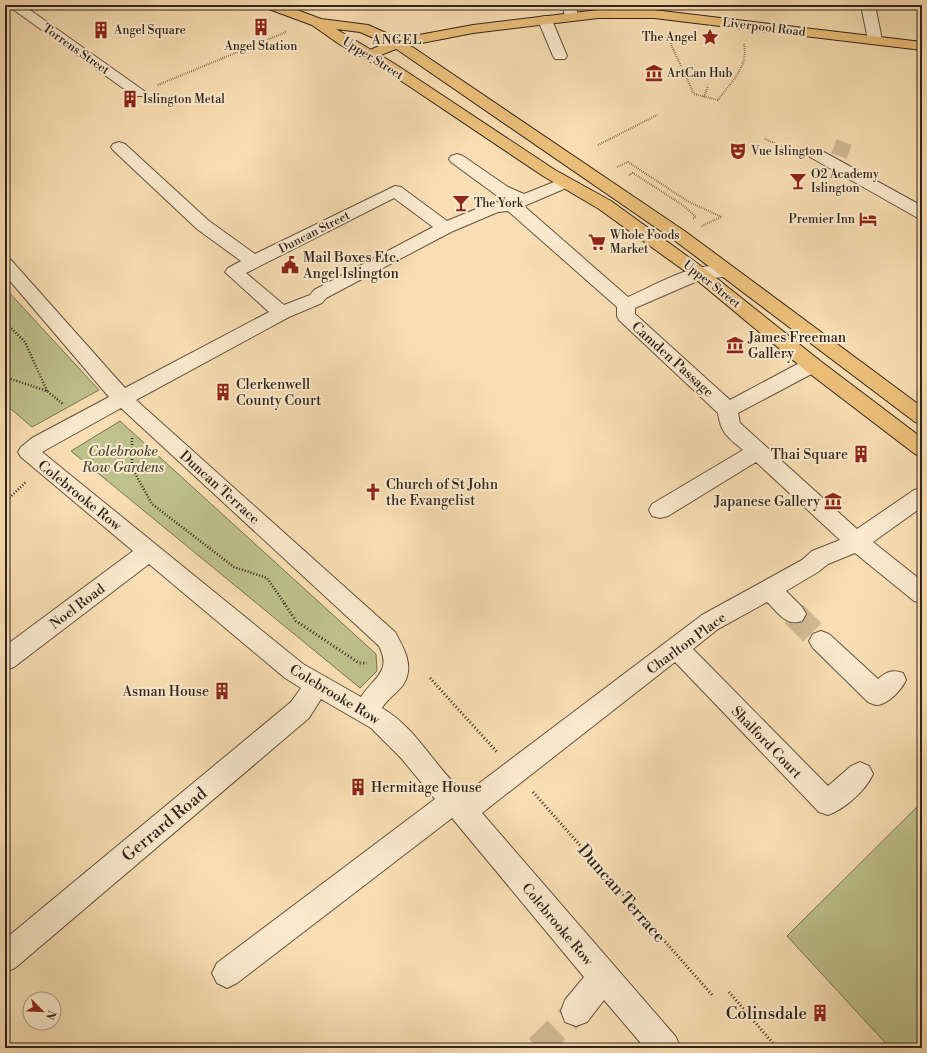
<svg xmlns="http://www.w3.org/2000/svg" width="927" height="1053" font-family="'Libre Bodoni',serif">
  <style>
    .green { fill: #bec18c; stroke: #777355 }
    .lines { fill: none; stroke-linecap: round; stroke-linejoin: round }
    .minor-tunnel-far1 { stroke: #d0b994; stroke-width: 16; stroke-dasharray: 16 8; stroke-linecap: butt }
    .minor-tunnel { stroke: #d0b994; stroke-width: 26; stroke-dasharray: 26 14; stroke-linecap: butt }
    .minor-casing { stroke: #625343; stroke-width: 2 }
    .major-casing { stroke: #30251e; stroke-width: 2 }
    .highway-casing { stroke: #30251e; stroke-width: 2 }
    .path-far2 { stroke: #30251e; stroke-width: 2; stroke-dasharray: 0.5 1.5; stroke-linecap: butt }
    .path-far1 { stroke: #30251e; stroke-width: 2.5; stroke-dasharray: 1 2; stroke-linecap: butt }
    .path { stroke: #30251e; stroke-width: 3; stroke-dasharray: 1 2.5; stroke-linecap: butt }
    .minor { fill: #faeacd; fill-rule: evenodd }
    .major { fill: #ecbf79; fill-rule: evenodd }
    .highway { fill: #ecbf79; fill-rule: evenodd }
    .labels { text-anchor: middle; stroke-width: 4; stroke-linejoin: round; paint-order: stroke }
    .far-street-label { font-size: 12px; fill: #30251e; stroke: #faeacd }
    .far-poi-label { font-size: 12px; fill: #30251e; stroke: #faeacd; text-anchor: start }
    .far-quarter-label { font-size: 13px; letter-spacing: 1px; fill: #30251e; stroke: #faeacd }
    .poi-label { font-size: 14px; fill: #30251e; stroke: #faeacd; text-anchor: start }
    .street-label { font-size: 14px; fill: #30251e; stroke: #faeacd }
    .park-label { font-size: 14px; font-style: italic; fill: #544c3a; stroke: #faeacd }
    .near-street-label { font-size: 17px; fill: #30251e; stroke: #faeacd }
    .near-poi-label { font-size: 17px; fill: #30251e; stroke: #faeacd; text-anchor: end }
  </style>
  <rect width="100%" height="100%" fill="#f8deb2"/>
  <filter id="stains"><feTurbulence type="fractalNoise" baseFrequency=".005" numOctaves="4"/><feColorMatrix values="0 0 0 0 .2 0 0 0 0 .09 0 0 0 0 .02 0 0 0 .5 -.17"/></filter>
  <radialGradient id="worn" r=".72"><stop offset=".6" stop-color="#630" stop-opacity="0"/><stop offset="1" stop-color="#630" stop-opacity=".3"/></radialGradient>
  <path class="green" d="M5,288L99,390L32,427L5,404Z
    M120,421L376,654L377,671L360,688L71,451Z
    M922,802V1048H890L787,936Z"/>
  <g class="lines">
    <path class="minor-tunnel-far1" d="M839,156L844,142"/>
    <path class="minor-tunnel" d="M794,614L821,641
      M538,1048L576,1011"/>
    <g class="minor-casing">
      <path id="minor" d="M7,5H23L147,93L144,96H134Z
        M562,5H576L578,17L576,20H566Z
        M861,5H875L882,40L880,43H870L868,40Z
        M545,16L550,17L552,20L567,56L565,59H555L553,56L538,20L540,17Z
        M119,142L125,144L209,221L255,254L395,186L401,187L447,221L488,204L509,200L496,195L451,162L449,159L451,156L457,154L463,156L508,187L524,194L559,180L565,178L571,180L573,183L571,186L524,206L628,297C660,283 698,258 734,268L737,272L734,276L702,279L635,308V314L730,400L805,360L812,358L819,360L822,365L819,370L738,413L740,423L857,529L914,490L922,488V507L873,542L922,581V603L914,601L855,553L828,564L818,572L786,591L802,607L806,614L802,621C786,627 778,612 767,602L718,629L693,649L828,786L851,766L860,762L869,766L873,774C866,790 845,809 828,815L819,812L675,662L482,813L676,1037L680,1048H645L604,1000L587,1022L576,1026L565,1022L561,1011L565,1000L584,977L452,818L237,983L227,988L217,983L212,973L217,963L435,799L401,758L371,728L321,699L309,718L15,968L5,972V939L291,702L301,688L285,678L149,564L14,667L5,670V646L133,551L21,457L18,452L21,447L32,438L109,397L5,275V258L11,260L125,388L269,312L225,272L228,268L241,261L197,229L113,150L111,147L113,144ZM394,198L433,227L314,290L310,295L284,305L246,273ZM508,211L617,307V316L619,320L718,413C721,434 728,437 743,450L652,504L649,510L652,516L660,518L668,516L756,462L840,540L812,551L802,560L702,615L465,794C436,769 416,727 382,708C387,699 397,693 403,685C415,667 404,648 395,632L136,400L289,317L322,303L326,298L451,232L498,212ZM121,408L379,646C392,672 374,677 361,697L303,664L42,452Z
        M816,149L822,151L922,206V218L916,217L810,157L808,154L810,151Z
        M821,631L829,634L878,679C886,672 892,669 903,673L906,680C902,689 889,704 877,705C875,705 871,703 868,702L813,648L809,641L813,634Z"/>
    </g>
    <g class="major-casing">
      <path id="major" d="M598,10H654L922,42V50L654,18H598L473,33L401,47L371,59L366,58L364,55L366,52L392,40L473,25Z"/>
    </g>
    <g class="highway-casing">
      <path id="highway" d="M264,5H284L321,19L368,25L402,40L686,232L922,407V424L915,422L674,240L392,46L360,32L336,29L395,64L555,170L611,201L705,269L819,360L922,438V457L915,454L805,370L693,277L599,209L543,176L385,70L339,44L312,25L266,8Z"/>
    </g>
    <path class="path-far2" d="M668,38L694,94L718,100C730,83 749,67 744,44
      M158,85L286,32
      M704,97L708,86
      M765,139L797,153
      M598,145L657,115
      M617,167L628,162L689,202L722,217
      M629,175L633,173L684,206L696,217L692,219
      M702,226L721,217"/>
    <path class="path-far1" d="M5,322L25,342L47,391
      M5,377L47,391L63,404
      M132,438V468L152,504L234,567L267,578L285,604
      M5,502L26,482"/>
    <path class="path" d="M284,603L296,621L359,663H367
      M430,678L497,752
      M533,792L713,996
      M729,992L777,1048"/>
    <use href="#minor" class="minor"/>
    <use href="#major" class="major"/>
    <use href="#highway" class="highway"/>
  </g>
  <defs>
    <g id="building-bare" transform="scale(1.38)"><path d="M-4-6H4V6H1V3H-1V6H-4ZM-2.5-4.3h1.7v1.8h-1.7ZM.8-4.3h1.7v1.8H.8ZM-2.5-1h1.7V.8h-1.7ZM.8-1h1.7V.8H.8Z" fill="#8f2418" stroke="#faeacd" stroke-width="2.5" paint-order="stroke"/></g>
    <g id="sight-bare" transform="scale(1.38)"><path d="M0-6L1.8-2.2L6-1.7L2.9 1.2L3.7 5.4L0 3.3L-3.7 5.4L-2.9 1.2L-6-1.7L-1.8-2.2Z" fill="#8f2418" stroke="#faeacd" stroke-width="2.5" paint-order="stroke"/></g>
    <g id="museum-bare" transform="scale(1.38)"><path d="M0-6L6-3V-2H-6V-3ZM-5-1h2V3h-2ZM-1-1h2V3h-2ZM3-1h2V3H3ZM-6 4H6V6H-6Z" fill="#8f2418" stroke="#faeacd" stroke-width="2.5" paint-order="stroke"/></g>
    <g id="theatre-bare" transform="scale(1.38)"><path d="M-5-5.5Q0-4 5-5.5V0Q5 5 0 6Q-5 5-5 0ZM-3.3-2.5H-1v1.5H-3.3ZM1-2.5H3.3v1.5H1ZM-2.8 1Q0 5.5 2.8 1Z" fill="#8f2418" stroke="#faeacd" stroke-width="2.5" paint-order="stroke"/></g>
    <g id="bar-bare" transform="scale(1.38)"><path d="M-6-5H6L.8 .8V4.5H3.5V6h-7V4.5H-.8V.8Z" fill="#8f2418" stroke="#faeacd" stroke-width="2.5" paint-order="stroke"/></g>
    <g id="hotel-bare" transform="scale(1.38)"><path d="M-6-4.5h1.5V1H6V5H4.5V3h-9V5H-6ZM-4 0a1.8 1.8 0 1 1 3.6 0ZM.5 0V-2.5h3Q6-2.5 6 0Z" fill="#8f2418" stroke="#faeacd" stroke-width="2.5" paint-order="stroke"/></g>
    <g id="supermarket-bare" transform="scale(1.38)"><path d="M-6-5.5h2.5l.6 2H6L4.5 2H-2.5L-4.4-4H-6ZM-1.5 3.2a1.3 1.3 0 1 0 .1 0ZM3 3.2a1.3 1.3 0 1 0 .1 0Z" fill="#8f2418" stroke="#faeacd" stroke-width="2.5" paint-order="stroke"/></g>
    <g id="civic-bare" transform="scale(1.38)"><path d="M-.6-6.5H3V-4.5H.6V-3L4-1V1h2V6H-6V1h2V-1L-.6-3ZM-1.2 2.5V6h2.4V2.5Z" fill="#8f2418" stroke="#faeacd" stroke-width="2.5" paint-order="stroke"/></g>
    <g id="church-bare" transform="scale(1.38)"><path d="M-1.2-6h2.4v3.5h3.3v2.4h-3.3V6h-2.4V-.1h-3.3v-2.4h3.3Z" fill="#8f2418" stroke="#faeacd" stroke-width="2.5" paint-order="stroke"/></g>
  </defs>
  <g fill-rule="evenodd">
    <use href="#building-bare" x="261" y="27"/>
    <use href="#building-bare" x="101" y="30"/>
    <use href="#sight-bare" x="710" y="37"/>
    <use href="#museum-bare" x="654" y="73"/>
    <use href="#building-bare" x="130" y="99"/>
    <use href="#theatre-bare" x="738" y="151"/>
    <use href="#bar-bare" x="798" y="181"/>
    <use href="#bar-bare" x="461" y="203"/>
    <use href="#hotel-bare" x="868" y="219"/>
    <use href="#supermarket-bare" x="597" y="242"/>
    <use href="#civic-bare" x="290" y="265"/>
    <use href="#museum-bare" x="735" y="345"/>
    <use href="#building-bare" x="223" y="392"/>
    <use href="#building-bare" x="861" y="454"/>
    <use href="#church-bare" x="373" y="492"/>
    <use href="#museum-bare" x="833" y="501"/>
    <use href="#building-bare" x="222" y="691"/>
    <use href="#building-bare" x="358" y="787"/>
    <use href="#building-bare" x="820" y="1013"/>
  </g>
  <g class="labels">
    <g class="far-street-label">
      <text transform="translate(764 27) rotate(7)" y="4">Liverpool Road</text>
      <text transform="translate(76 49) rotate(35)" y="4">Torrens Street</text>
      <text transform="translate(373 58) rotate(32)" y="4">Upper Street</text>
      <text transform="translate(314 232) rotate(-27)" y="4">Duncan Street</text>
      <text transform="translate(712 284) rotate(38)" y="4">Upper Street</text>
    </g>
    <g class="far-poi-label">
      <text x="114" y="34">Angel Square</text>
      <text x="697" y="41" text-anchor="end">The Angel</text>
      <text x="261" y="50" text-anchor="middle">Angel Station</text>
      <text x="667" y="77">ArtCan Hub</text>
      <text x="143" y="103">Islington Metal</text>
      <text x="751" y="155">Vue Islington</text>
      <text x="811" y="178">O2 Academy<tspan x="811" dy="14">Islington</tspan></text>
      <text x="474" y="207">The York</text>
      <text x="855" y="223" text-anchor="end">Premier Inn</text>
      <text x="610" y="239">Whole Foods<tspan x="610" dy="14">Market</tspan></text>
    </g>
    <g class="far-quarter-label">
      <text x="397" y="44">ANGEL</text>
    </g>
    <g class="poi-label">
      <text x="303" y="262">Mail Boxes Etc.<tspan x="303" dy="16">Angel Islington</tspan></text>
      <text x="748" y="342">James Freeman<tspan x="748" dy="16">Gallery</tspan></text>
      <text x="236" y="389">Clerkenwell<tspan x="236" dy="16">County Court</tspan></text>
      <text x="848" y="459" text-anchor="end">Thai Square</text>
      <text x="386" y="489">Church of St John<tspan x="386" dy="16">the Evangelist</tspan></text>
      <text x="820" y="506" text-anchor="end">Japanese Gallery</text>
      <text x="209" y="696" text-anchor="end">Asman House</text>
      <text x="371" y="792">Hermitage House</text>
    </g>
    <g class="street-label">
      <text transform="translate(673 359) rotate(42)" y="5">Camden Passage</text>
      <text transform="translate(220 487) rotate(42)" y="5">Duncan Terrace</text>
      <text transform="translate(80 495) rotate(39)" y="5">Colebrooke Row</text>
      <text transform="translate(77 606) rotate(-37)" y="5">Noel Road</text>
      <text transform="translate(686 643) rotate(-36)" y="5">Charlton Place</text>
      <text transform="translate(335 694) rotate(31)" y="5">Colebrooke Row</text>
      <text transform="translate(767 742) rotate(46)" y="5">Shalford Court</text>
      <text transform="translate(558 924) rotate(50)" y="5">Colebrooke Row</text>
    </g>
    <g class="park-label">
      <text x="123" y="456">Colebrooke<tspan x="123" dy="16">Row Gardens</tspan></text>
    </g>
    <g class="near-street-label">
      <text transform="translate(164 824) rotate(-40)" y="6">Gerrard Road</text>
      <text transform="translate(622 893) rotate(49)" y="6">Duncan Terrace</text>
    </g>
    <g class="near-poi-label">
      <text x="807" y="1019">Colinsdale</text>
    </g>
  </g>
  <rect width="927" height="1053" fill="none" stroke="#f8deb2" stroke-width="20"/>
  <rect x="6" y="6" width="915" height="1041" fill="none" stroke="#30251e" stroke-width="2"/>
  <rect x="10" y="10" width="907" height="1033" fill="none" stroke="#30251e"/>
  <g transform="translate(42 1011) rotate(114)"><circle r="19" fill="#faeacd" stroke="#a99b87"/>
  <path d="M0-3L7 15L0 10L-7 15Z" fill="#8f2418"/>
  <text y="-6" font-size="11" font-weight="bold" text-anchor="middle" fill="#30251e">N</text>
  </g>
  <rect width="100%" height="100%" filter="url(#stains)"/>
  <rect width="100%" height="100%" fill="url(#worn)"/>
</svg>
